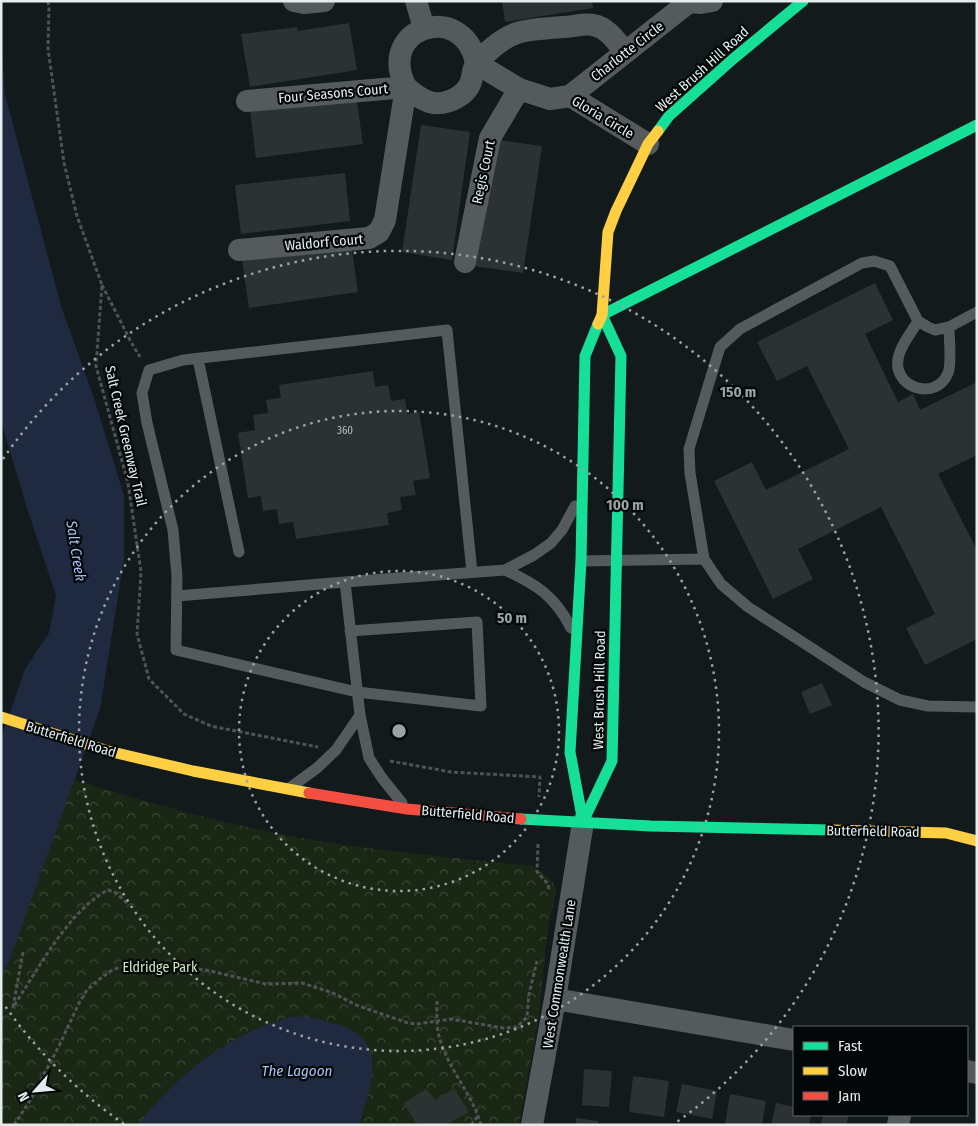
<svg xmlns="http://www.w3.org/2000/svg" width="978" height="1126" font-family="'Fira Sans Condensed',sans-serif">
  <style>
    .park { fill: url(#park-crowns) }
    .water { fill: #1f2940 }
    .building { fill: #2c3232 }
    .lines { fill: none; stroke-linecap: round; stroke-linejoin: round }
    .path { stroke: #4e5355; stroke-width: 3; stroke-dasharray: 4 2.5; stroke-linecap: butt }
    .lane { stroke: #555b5d; stroke-width: 11 }
    .street { stroke: #555b5d; stroke-width: 22 }
    .fast { stroke: #16e098; stroke-width: 11 }
    .slow { stroke: #ffcf43; stroke-width: 11 }
    .jam { stroke: #f24e42; stroke-width: 11 }
    .ring { fill: none; stroke: #9aa3a4; stroke-width: 2.5; stroke-dasharray: 2.5 5 }
    .labels { text-anchor: middle; stroke-width: 4.5; stroke-linejoin: round; paint-order: stroke }
    .number-label { font-size: 11px; fill: #b6bebf }
    .street-label { font-size: 14px; fill: #e4edee; stroke: #030707 }
    .park-label { font-size: 14px; fill: #c9ecb8; stroke: #030707 }
    .water-label { font-size: 15px; font-style: italic; fill: #a9c0f4; stroke: #030707 }
    .centre { fill: #9aa3a4; stroke: #030707; stroke-width: 2.5 }
    .ring-label { font-size: 15px; text-anchor: middle; font-weight: bold; fill: #9aa3a4; stroke: #030707; stroke-width: 4.5; stroke-linejoin: round; paint-order: stroke }
  </style>
  <defs>
    <pattern id="park-crowns" width="20" height="18" patternUnits="userSpaceOnUse" patternTransform="scale(1.25)"><rect width="20" height="18" fill="#1a2714"/><path d="M2 6a3 3 0 1 1 6 0M12 15a3 3 0 1 1 6 0" fill="none" stroke="#3b4736"/></pattern>
  </defs>
  <rect width="100%" height="100%" fill="#121a1c"/>
  <path class="park" d="M1,757C93,786 185,815 280,834C363,850 448,857 532,866L548,877L557,888L548,928L538,1022L519,1125H1Z"/>
  <path class="water" d="M1,41L5,94L61,306L93,395L124,495V559L100,709L10,959L1,979V739L25,669L49,633L56,596L27,508L1,421Z
    M290,1017C296,1017 303,1016 309,1017C317,1018 324,1021 331,1023C391,1037 372,1081 359,1125H138C176,1075 229,1033 290,1017Z"/>
  <path class="building" d="M502,1H592L593,8L505,22Z
    M349,23L357,70L250,87L241,34L297,27L298,31Z
    M356,95L363,144L256,158L250,110Z
    M421,125L470,132L452,260L402,252Z
    M493,139L542,146L523,273L474,266Z
    M345,173L350,221L241,234L235,185Z
    M351,244L358,292L249,308L242,260Z
    M875,283L893,320L865,334L898,402L913,394L920,410L977,382V455L938,474L977,550V639L925,665L906,628L935,614L881,507L798,549L813,579L773,599L714,481L752,462L766,490L849,449L807,366L777,381L757,342Z
    M373,371L375,387L388,385L391,401L405,399L407,414L419,412L430,478L413,481L416,495L400,497L402,510L387,513L389,525L296,539L293,522L279,524L277,509L263,511L261,496L248,498L238,433L255,430L253,415L268,413L266,400L281,398L279,385Z
    M822,683L832,705L810,714L801,692Z
    M584,1069L612,1071L609,1107L582,1105Z
    M633,1076L669,1081L664,1117L629,1112Z
    M682,1084L717,1091L712,1119L676,1112Z
    M454,1088L469,1112L449,1123V1125H417L404,1103L426,1089L436,1100Z
    M730,1094L766,1101L762,1125H725Z
    M776,1103L794,1107V1115H811L809,1125H771Z
    M823,1115L848,1116L847,1125H821Z
    M576,1118L598,1121V1125H576Z"/>
  <g class="lines">
    <path class="path" d="M48,1L49,8L48,49L64,163L77,216L102,285L96,366L128,483L141,572L137,634L149,679L184,714L211,726L318,747
      M102,285L131,342L140,357
      M390,761L451,772L540,777L539,797
      M538,844L537,872L548,884L549,891
      M23,952L13,1007C38,970 68,911 108,890L116,893L127,903
      M437,1001C437,1012 436,1025 439,1036C447,1068 472,1093 481,1125
      M14,1125L31,1099L60,1044L79,1003L87,990L102,977L114,969L129,966L206,970L266,984L302,983L333,993L356,1005L408,1023L417,1024L451,1019L503,1028L517,1027L527,1017L529,994L537,961
      M471,1125L478,1116"/>
    <path class="lane" d="M977,312L949,327L935,330L928,327L918,321L890,266L874,261L862,263L740,329L720,347L689,449L690,473L704,559L721,584L748,607L864,682L900,700L928,706L977,707
      M918,321C912,332 902,343 899,355C889,387 936,403 948,373C952,364 949,339 949,327
      M198,359L239,552
      M581,561L704,559
      M505,570C536,584 555,596 571,628
      M177,596L345,582
      M350,631L477,622L481,706L357,692L176,650L177,576L173,530L147,423L142,393L149,370L183,360L447,330L472,572
      M291,787L317,768L336,750L360,715
      M402,803L382,778L369,758L360,715L345,582L505,570L534,555L551,543L562,530L575,506"/>
    <path class="street" d="M294,1L304,3L324,1
      M416,1L424,28
      M570,96L689,2L701,3L712,1
      M247,101L406,87C422,101 436,110 458,97C477,85 469,73 477,62C481,57 487,53 491,49C516,27 532,30 563,27C572,27 584,23 593,25C607,27 617,42 625,52
      M239,250L369,238L379,232L385,220L406,87C375,27 464,0 476,63L519,89L550,99L570,96L648,144
      M465,262L490,138L519,89
      M555,999L794,1040
      M967,1071L977,1073
      M532,1125L555,999L583,822
      M898,1125L900,1115"/>
    <path class="fast" d="M658,131L669,116L733,59L803,1
      M602,315L977,125
      M521,819L651,826L831,830
      M583,822L570,752L581,561L585,356L598,324
      M583,822L612,761L621,356L602,315"/>
    <path class="slow" d="M598,324L602,315L608,232L616,211L648,144L658,131
      M1,717L108,751L193,771L309,793
      M831,830L946,833L977,841"/>
    <path class="jam" d="M309,793L407,809L521,819"/>
  </g>
  <g class="ring">
    <circle cx="399" cy="731" r="160"/>
    <circle cx="399" cy="731" r="320"/>
    <path d="M124 1124A480 480 0 0 1 3 1003M3 459A480 480 0 1 1 674 1124"/>
  </g>
  <g class="labels">
    <g class="number-label">
      <text x="345" y="434">360</text>
    </g>
    <g class="street-label">
      <text transform="translate(627 51) rotate(-38)" y="5">Charlotte Circle</text>
      <text transform="translate(702 69) rotate(-42)" y="5">West Brush Hill Road</text>
      <text transform="translate(333 93) rotate(-5)" y="5">Four Seasons Court</text>
      <text transform="translate(603 117) rotate(31)" y="5">Gloria Circle</text>
      <text transform="translate(483 172) rotate(-78)" y="5">Regis Court</text>
      <text transform="translate(324 242) rotate(-5)" y="5">Waldorf Court</text>
      <text transform="translate(126 436) rotate(77)" y="5">Salt Creek Greenway Trail</text>
      <text transform="translate(599 690) rotate(-89)" y="5">West Brush Hill Road</text>
      <text transform="translate(71 739) rotate(17)" y="5">Butterfield Road</text>
      <text transform="translate(468 814) rotate(5)" y="5">Butterfield Road</text>
      <text transform="translate(873 831) rotate(1)" y="5">Butterfield Road</text>
      <text transform="translate(559 974) rotate(-81)" y="5">West Commonwealth Lane</text>
    </g>
    <g class="park-label">
      <text x="160" y="972">Eldridge Park</text>
    </g>
    <g class="water-label">
      <text transform="translate(76 551) rotate(81)" y="5">Salt Creek</text>
      <text x="297" y="1076">The Lagoon</text>
    </g>
  </g>
  <circle cx="399" cy="731" r="8" class="centre"/>
  <g class="ring-label">
    <text x="738" y="397">150 m</text>
    <text x="625" y="510">100 m</text>
    <text x="512" y="623">50 m</text>
  </g>
  <rect width="978" height="1126" fill="none" stroke="#e4edee" stroke-width="5"/>
  <rect x="793" y="1026" width="175" height="90" fill="#030707" stroke="#5d6363"/>
  <rect x="803" y="1042" width="25" height="8" fill="#16e098" stroke="#5d6363"/>
  <text x="838" y="1051" font-size="15" fill="#e4edee">Fast</text>
  <rect x="803" y="1067" width="25" height="8" fill="#ffcf43" stroke="#5d6363"/>
  <text x="838" y="1076" font-size="15" fill="#e4edee">Slow</text>
  <rect x="803" y="1092" width="25" height="8" fill="#f24e42" stroke="#5d6363"/>
  <text x="838" y="1101" font-size="15" fill="#e4edee">Jam</text>
  <g transform="translate(35 1091) rotate(243)" stroke="#030707" stroke-width="4" paint-order="stroke">
  <path d="M0-4L9 19L0 12L-9 19Z" fill="#e4edee"/>
  <text y="-8" font-size="14" font-weight="bold" text-anchor="middle" fill="#e4edee">N</text>
  </g>
</svg>
